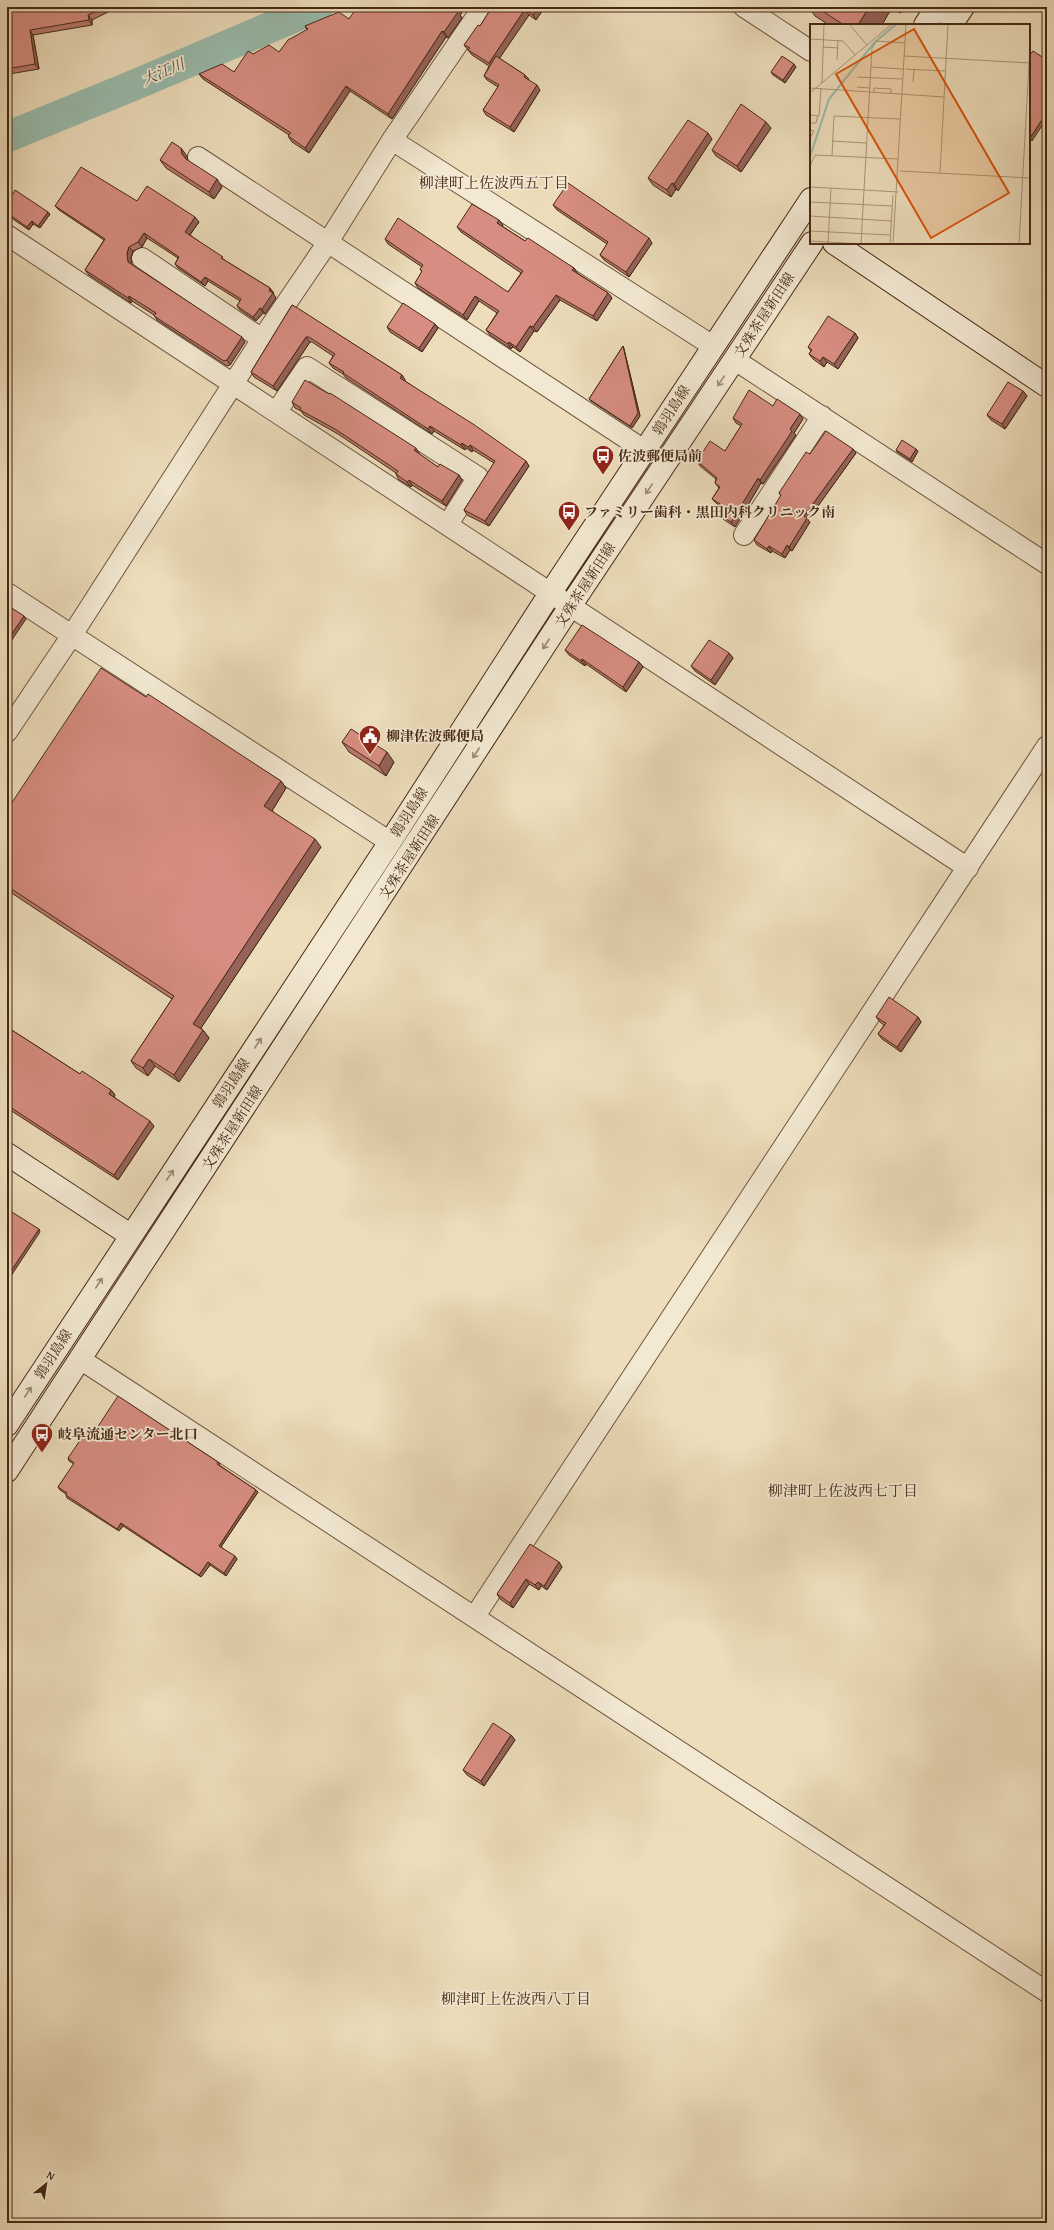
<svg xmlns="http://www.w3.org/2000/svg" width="1054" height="2230" font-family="'Gentium Book Plus','Noto Serif JP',serif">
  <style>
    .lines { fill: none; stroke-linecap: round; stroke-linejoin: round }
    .river { stroke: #99bcad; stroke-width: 31 }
    .street-casing { stroke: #70563f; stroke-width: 22 }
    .secondary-casing { stroke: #472916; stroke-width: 24 }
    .street { stroke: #f3e9d3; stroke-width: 20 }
    .secondary { stroke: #f3e9d3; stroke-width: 22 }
    .wall { fill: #b9796f; stroke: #472916 }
    .shaded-wall { fill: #96635a; stroke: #472916 }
    .building { fill: #d78d81; stroke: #472916 }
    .oneway { stroke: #9d8974 }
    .labels { text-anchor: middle; stroke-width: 3.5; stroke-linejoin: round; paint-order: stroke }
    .street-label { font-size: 14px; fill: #472916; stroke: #f3e9d3 }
    .poi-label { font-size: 14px; font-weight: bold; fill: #472916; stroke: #f3e9d3; text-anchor: start }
    .water-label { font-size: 15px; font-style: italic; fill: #5c4e3c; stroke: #f3e9d3 }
    .neighbourhood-label { font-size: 15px; fill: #472916; stroke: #f3e9d3 }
    .inset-river { fill: none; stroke: #99bcad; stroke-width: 2 }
    .inset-road { fill: none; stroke: #ab9579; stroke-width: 1 }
    .view { fill: #d8540d; fill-opacity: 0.15; stroke: #d8540d; stroke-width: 2 }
    .inset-edge { fill: none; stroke: #472916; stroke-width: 2 }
  </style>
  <rect width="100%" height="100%" fill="#edddbb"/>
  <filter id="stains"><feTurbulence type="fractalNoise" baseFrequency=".005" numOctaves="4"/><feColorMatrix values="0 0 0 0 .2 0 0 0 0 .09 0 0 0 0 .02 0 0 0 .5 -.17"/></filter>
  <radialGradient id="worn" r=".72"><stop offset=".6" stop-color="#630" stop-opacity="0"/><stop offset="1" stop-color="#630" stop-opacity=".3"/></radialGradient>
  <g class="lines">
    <path class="river" d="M7,137L132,86L318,7"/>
    <g class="street-casing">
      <path id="street" d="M744,7L811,51
        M392,140L713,346
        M198,157L644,450
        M7,235L968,868
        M142,258L262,339
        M735,360L1047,564
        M277,411L307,367L478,477L448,524
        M744,535L822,416
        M7,593L390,842
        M7,732L72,635L262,339L328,242L392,140L483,7
        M80,1359L1047,1992
        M475,1616L1047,746"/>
    </g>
    <g class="secondary-casing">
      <path id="secondary" d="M925,25L937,7
        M951,25L963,7
        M834,243L1047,386
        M7,1154L130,1235
        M7,1425L390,842L551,592L811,199
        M7,1471L571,605L812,243"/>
    </g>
    <use href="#street" class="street"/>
    <use href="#secondary" class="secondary"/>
  </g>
  <path class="wall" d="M7,7H109L110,11L92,20V25L33,35L39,69L9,74L11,88H7Z
    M492,7H545L536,20L529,15L499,58L525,75L529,79L528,80L540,90L514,132L486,115L483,110L498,87L487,80L484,76L489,66L472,55L464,45L480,26Z
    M809,7H904L900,13L892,7L882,25H829L815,16Z
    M1037,7H1047V13Z
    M462,13L460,15L462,18L448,38L446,37L392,119L350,91L309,153L292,142L288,136L289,135L203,79L199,74L234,72L253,54L279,52L307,30L305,26L349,19Z
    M796,67L785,83L773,75L771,72Z
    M771,128L741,172L716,156L712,150Z
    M712,139L678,191L676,189L671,197L653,185L648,178Z
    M187,156V160L222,187L214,199L166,168L160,160Z
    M137,201L199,222L190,235L226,261L270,288L274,293L273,294L276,298L265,314L263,313L256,321L240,310L237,306L240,301L208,281L205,286L178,268L175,264L178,258L147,238L142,247L133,251L131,258V264L245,342L230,365L227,366L157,320L154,315L132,301L131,303L89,275L85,270L104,240L59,210L55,206Z
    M7,203L50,214L40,228L33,224L29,230L7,215Z
    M553,205L652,243L629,277L604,260L600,255L607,244L557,210Z
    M503,225L502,226L525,241L574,268L577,273L608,293L612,298L597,321L560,300L537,332L534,331L520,352L513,347L511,349L490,335L486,330L497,313L479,301L467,320L418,288L415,283L422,272L420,269L422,267L388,244L385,239L508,292L521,273L461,232L457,227Z
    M292,305L402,375L405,380V381L529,466L489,526L467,515L464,510L494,463L473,450L472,452L466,448L465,450L434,431L432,434L346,378L343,374L333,368L329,363L333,356L312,342H310L277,391L254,377L251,372Z
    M435,324L438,328L422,352L390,332L387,327Z
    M855,333L858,338L838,369L827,362L824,367L813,359L809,354L811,351L808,347Z
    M623,346L624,349L640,416L632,428L591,401L589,399Z
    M1023,391L1027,396L1005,429L991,420L987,415Z
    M292,402L419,453V454L438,467L459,475L462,480L446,506L412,485L411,487L399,480L396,474V473L338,434L304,415L301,411L295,408Z
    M773,406L803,419L794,433L796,435L763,484L761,483L735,527L723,519L720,515L724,509L716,503L712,499L719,488L715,483L716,479L700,466L697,461L725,451L741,426L736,423L733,418Z
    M916,449L918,451L912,462L897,452L896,450Z
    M856,453L808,520L810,522L792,551L790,550L785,558L772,551L771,553L757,545L754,540L781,496L779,493L810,454Z
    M565,650L639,662L643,667L626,692L586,664L585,666L569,655Z
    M729,653L733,658L715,685L695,671L691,666Z
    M146,697L281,781L286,788L272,811L321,847L201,1028L203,1030L209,1038L179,1082L155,1066L148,1076L136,1068L131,1061L172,999L7,890V810Z
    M342,742L394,762L386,776L349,752Z
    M876,1017H918L921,1022L901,1052L882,1039L878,1034L884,1025L880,1022Z
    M7,1027L80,1074L111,1090L115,1095L114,1097L154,1126L118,1180L7,1108Z
    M91,1437L218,1462L220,1464L219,1465L256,1490L258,1492L221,1547L237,1559L226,1576L210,1565L201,1577L123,1526L119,1531L67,1498L66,1495V1494L60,1490L58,1487L74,1464L69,1461L68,1458Z
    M559,1562L562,1567L547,1590L541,1586L539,1590L529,1584L513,1608L500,1599L497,1594Z
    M511,1735L515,1740L484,1786L467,1775L463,1770Z"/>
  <path class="shaded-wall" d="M538,7H545L536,20L533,15Z
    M869,7H892L882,25H858Z
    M896,7H904L900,13Z
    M458,8L462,13L460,15L462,18L448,38L444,32Z
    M525,9L529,15L493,68L489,63Z
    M88,15L92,20V25L89,20Z
    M30,30L33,35L39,69L35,64Z
    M442,31L446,37L392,119L388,114Z
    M794,64L796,67L785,83L783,80Z
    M7,71L9,74L11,88L8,82Z
    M525,75L529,79L527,82L524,77Z
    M537,85L540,90L514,132L510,127Z
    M346,86L350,91L309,153L305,148Z
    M1047,112V118L1032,141L1030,138Z
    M766,122L771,128L741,172L737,166Z
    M708,133L712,139L678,191L674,184Z
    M181,148L187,156L188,162L182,154Z
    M217,179L222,187L214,199L209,192Z
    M672,183L676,189L671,197L667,190Z
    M48,212L50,214L40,228L38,226Z
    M195,217L199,222L188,237L185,232Z
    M499,220L503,225L501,228L497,223Z
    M32,221L33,224L29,230L27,227Z
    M144,233L147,238L142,247L138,242Z
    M649,238L652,243L629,277L626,272Z
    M129,247L133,251L131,258L132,266L128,262L127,253Z
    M574,268L577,273L576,275L572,270Z
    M205,277L208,281L205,286L201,282Z
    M270,288L276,298L265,314L262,309L269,291Z
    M608,293L612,298L597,321L593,316Z
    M556,295L560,300L537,332L533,327Z
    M129,296L132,301L131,303L128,298Z
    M475,296L479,301L467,320L463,315Z
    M260,308L263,313L256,321L253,317Z
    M435,324L438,328L422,352L419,348Z
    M530,326L534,331L520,352L516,347Z
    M855,333L858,338L838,369L834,364Z
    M242,337L245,342L230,365L227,360Z
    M306,337L310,342L277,391L273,386Z
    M509,342L513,347L511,349L508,344Z
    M623,346L624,349L640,416L632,428L630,426Z
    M823,357L827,362L824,367L820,361Z
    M402,375L405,380L404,383L400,378Z
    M1023,391L1027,396L1005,429L1002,424Z
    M800,414L803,419L794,433L796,435L763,484L760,480L790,429Z
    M430,426L434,431L432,434L428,429Z
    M462,443L466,448L465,450L461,445Z
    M470,445L473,450L472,452L468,447Z
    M416,448L419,453L418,456L414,450Z
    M853,449L856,453L808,520L810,522L792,551L789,547L804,516Z
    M916,449L918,451L912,462L910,459Z
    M526,461L529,466L489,526L485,521Z
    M459,475L462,480L446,506L442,501Z
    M758,478L761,483L735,527L731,522Z
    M409,480L412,485L411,487L407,482Z
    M787,545L790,550L785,558L782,554Z
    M769,546L772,551L771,553L767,549Z
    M24,616L26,619L7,647V641Z
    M729,653L733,658L715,685L711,680Z
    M582,659L586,664L585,666L581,661Z
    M639,662L643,667L626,692L623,687Z
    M387,752L394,762L386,776L379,766Z
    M281,781L286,788L270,814L264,806Z
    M315,839L321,847L199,1031L193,1024Z
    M918,1017L921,1022L901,1052L897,1047Z
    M203,1030L209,1038L179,1082L174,1075Z
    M149,1059L155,1066L148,1076L143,1068Z
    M111,1090L115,1095L113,1100L109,1094Z
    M150,1121L154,1126L118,1180L114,1175Z
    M39,1229L40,1232L7,1282V1277Z
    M256,1490L258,1492L220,1548L219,1546Z
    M121,1523L123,1526L119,1531L117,1529Z
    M235,1556L237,1559L226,1576L224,1573Z
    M208,1562L210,1565L201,1577L199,1575Z
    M559,1562L562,1567L547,1590L544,1586Z
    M526,1579L529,1584L513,1608L510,1603Z
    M538,1582L541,1586L539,1590L535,1585Z
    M511,1735L515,1740L484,1786L481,1781Z"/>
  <path class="building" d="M7,7H105L88,15L89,20L30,30L35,64L7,69Z
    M357,7H457L458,8L456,11L458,12L444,32L442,31L388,114L346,86L305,148L288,136L291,133L199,74L222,64L234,72L248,51L253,54L269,45L279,52L288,40L308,29L305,26L339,12L349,19Z
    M492,7H538L533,15L525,9L489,63L468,50L470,48L464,45L478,25L480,26Z
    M816,7H869L858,25H844Z
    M1041,7H1047V8L1046,10Z
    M1033,51L1047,60V112L1030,138L1029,56Z
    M496,56L525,75L524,77L537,85L510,127L483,110L499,85L484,76Z
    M782,56L794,64L783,80L771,72Z
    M741,104L766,122L737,166L712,150Z
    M688,120L708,133L674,184L672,183L667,190L648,178Z
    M172,142L181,148L182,154L186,159L217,179L209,192L160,160Z
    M81,167L137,201L147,186L195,217L185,232L223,257L221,258L270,288L269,291L273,293L262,309L260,308L253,317L237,306L241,299L205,277L201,282L175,264L179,257L144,233L138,242L129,247L127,253L128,262L242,337L227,360L224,361L154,316L156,313L129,296L128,298L85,270L105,239L55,206Z
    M568,183L649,238L626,272L600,255L608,242L553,205Z
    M15,190L48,212L38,226L32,221L27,227L7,213V203Z
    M472,204L499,220L497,223L525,241L528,238L574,268L572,270L608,293L593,316L556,295L533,327L530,326L516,347L509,342L508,344L486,330L499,311L475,296L463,315L415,283L422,271L420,269L423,265L385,239L398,218L508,292L523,271L457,227Z
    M403,303L435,324L419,348L387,327Z
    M292,305L296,307L402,375L400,378L473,424L526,461L485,521L464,510L495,461L470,445L468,447L462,443L461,445L430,426L428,429L343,373L344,372L329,363L335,354L309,337H306L273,386L251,372Z
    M828,316L855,333L834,364L823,357L820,361L809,354L812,350L808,347Z
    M623,346L638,413L630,426L589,399Z
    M305,380L329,394L330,393L416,448L414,450L438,467L440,464L459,475L442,501L409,480L407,482L396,474L398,471L335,429L300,410L301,408L292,402Z
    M1008,382L1023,391L1002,424L987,415Z
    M749,390L773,406L777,399L800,414L790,429L792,431L760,480L758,478L731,522L720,515L725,507L712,499L720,487L715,483L717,478L697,461L710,441L725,451L742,424L733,418Z
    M826,431L853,449L804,516L807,518L789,547L787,545L782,554L769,546L767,549L754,540L781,495L779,493L806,452L810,454Z
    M902,440L916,449L910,459L896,450Z
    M7,605L24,616L7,641Z
    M582,625L639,662L623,687L582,659L581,661L565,650Z
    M709,640L729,653L711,680L691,666Z
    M101,668L146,697L148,694L281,781L264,806L315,839L193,1024L203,1030L174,1075L149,1059L143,1068L131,1061L174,996L7,886V810Z
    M351,729L387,752L379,766L342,742Z
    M889,997L918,1017L897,1047L878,1034L886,1023L876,1017Z
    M7,1027L80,1074L82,1071L111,1090L109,1094L150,1121L114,1175L7,1105Z
    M7,1209L39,1229L7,1277Z
    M118,1396L218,1462L217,1464L256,1490L219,1546L235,1556L224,1573L208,1562L199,1575L121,1523L117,1529L66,1495L67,1493L58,1487L74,1463L68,1458L85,1433L91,1437Z
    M530,1544L559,1562L544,1586L538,1582L535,1585L526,1579L510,1603L497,1594Z
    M493,1723L511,1735L481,1781L463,1770Z"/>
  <defs><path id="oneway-shaft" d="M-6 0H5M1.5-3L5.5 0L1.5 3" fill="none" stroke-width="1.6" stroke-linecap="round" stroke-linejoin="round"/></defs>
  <g class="oneway">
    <use href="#oneway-shaft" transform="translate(721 381) rotate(124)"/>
    <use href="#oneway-shaft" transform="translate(649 489) rotate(124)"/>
    <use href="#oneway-shaft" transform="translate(546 644) rotate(123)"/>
    <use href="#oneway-shaft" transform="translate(476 753) rotate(123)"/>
    <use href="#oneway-shaft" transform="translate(258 1043) rotate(-57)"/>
    <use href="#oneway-shaft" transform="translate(170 1175) rotate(-56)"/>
    <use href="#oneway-shaft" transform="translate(99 1283) rotate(-57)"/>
    <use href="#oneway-shaft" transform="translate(28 1392) rotate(-57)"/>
  </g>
  <defs>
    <g id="bus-pin" transform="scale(1.15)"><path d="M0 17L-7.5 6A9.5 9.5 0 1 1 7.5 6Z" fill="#8f2418" stroke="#f3e9d3"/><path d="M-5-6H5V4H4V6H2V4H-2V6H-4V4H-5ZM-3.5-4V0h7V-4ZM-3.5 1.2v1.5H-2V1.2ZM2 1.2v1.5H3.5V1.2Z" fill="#fff"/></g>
    <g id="civic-pin" transform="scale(1.15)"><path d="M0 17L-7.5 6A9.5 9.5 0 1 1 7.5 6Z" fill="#8f2418" stroke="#f3e9d3"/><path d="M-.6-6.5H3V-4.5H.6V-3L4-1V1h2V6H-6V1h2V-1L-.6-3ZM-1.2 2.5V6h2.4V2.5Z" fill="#fff"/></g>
  </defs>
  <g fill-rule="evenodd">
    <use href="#bus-pin" x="603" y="456"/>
    <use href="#bus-pin" x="569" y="512"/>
    <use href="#civic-pin" x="370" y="736"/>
    <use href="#bus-pin" x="42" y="1434"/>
  </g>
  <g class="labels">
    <g class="street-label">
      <text transform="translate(764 315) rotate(-57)" y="5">文殊茶屋新田線</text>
      <text transform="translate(671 410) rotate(-57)" y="5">鶉羽島線</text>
      <text transform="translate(585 585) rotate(-57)" y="5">文殊茶屋新田線</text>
      <text transform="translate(409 812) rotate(-57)" y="5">鶉羽島線</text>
      <text transform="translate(409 857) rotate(-57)" y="5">文殊茶屋新田線</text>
      <text transform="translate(231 1083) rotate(-57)" y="5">鶉羽島線</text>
      <text transform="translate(232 1128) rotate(-57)" y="5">文殊茶屋新田線</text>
      <text transform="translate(53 1354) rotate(-57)" y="5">鶉羽島線</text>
    </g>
    <g class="poi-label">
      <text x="618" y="461">佐波郵便局前</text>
      <text x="584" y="517">ファミリー歯科・黒田内科クリニック南</text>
      <text x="386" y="741">柳津佐波郵便局</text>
      <text x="58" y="1439">岐阜流通センター北口</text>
    </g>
    <g class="water-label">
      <text transform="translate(163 72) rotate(-23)" y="5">大江川</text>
    </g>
    <g class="neighbourhood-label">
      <text x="494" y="188">柳津町上佐波西五丁目</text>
      <text x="843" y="1496">柳津町上佐波西七丁目</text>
      <text x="516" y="2004">柳津町上佐波西八丁目</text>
    </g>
  </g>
  <g transform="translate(810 24)">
    <rect width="220" height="220" fill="#edddbb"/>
    <path class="inset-river" d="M0,133L19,75L64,19L86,0"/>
    <path class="inset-road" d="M39,0L57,21M0,15L33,17L45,31M65,17L95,19M66,18L62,24L54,166L88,168M13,23L28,24M94,32L220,39M27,36L28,16M61,43L93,45M95,45L135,47M47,53L92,55M103,58L104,45M12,59L14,0M47,63L60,64M0,64L134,73M64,68V64L81,65V69M0,69L82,0M0,91L9,92L11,65M0,99H6L8,91M0,106L4,107L0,114M22,117L56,119M22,132L24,92L90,95M0,142L5,131L88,135M90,147L220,154M130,149L138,0M0,163L54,166L51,220M0,178L82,182M0,192L81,197M0,207L80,211M0,217L52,220M18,220L21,164M80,220L83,171M83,220L96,0M209,220L220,22"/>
    <path class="view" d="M104,5L199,169L121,214L26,50Z"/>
    <rect width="220" height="220" class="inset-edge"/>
  </g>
  <rect width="1054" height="2230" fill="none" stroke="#edddbb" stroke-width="24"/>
  <rect x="8" y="8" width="1038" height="2214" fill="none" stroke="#472916" stroke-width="2"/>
  <rect x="12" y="12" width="1030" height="2206" fill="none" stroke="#472916"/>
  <g transform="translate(46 2184) rotate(30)" stroke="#f3e9d3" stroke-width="3" paint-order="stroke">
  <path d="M0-3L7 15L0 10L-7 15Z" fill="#472916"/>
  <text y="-6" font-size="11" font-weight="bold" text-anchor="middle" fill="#472916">N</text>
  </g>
  <rect width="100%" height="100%" filter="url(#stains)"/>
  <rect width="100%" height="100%" fill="url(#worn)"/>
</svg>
